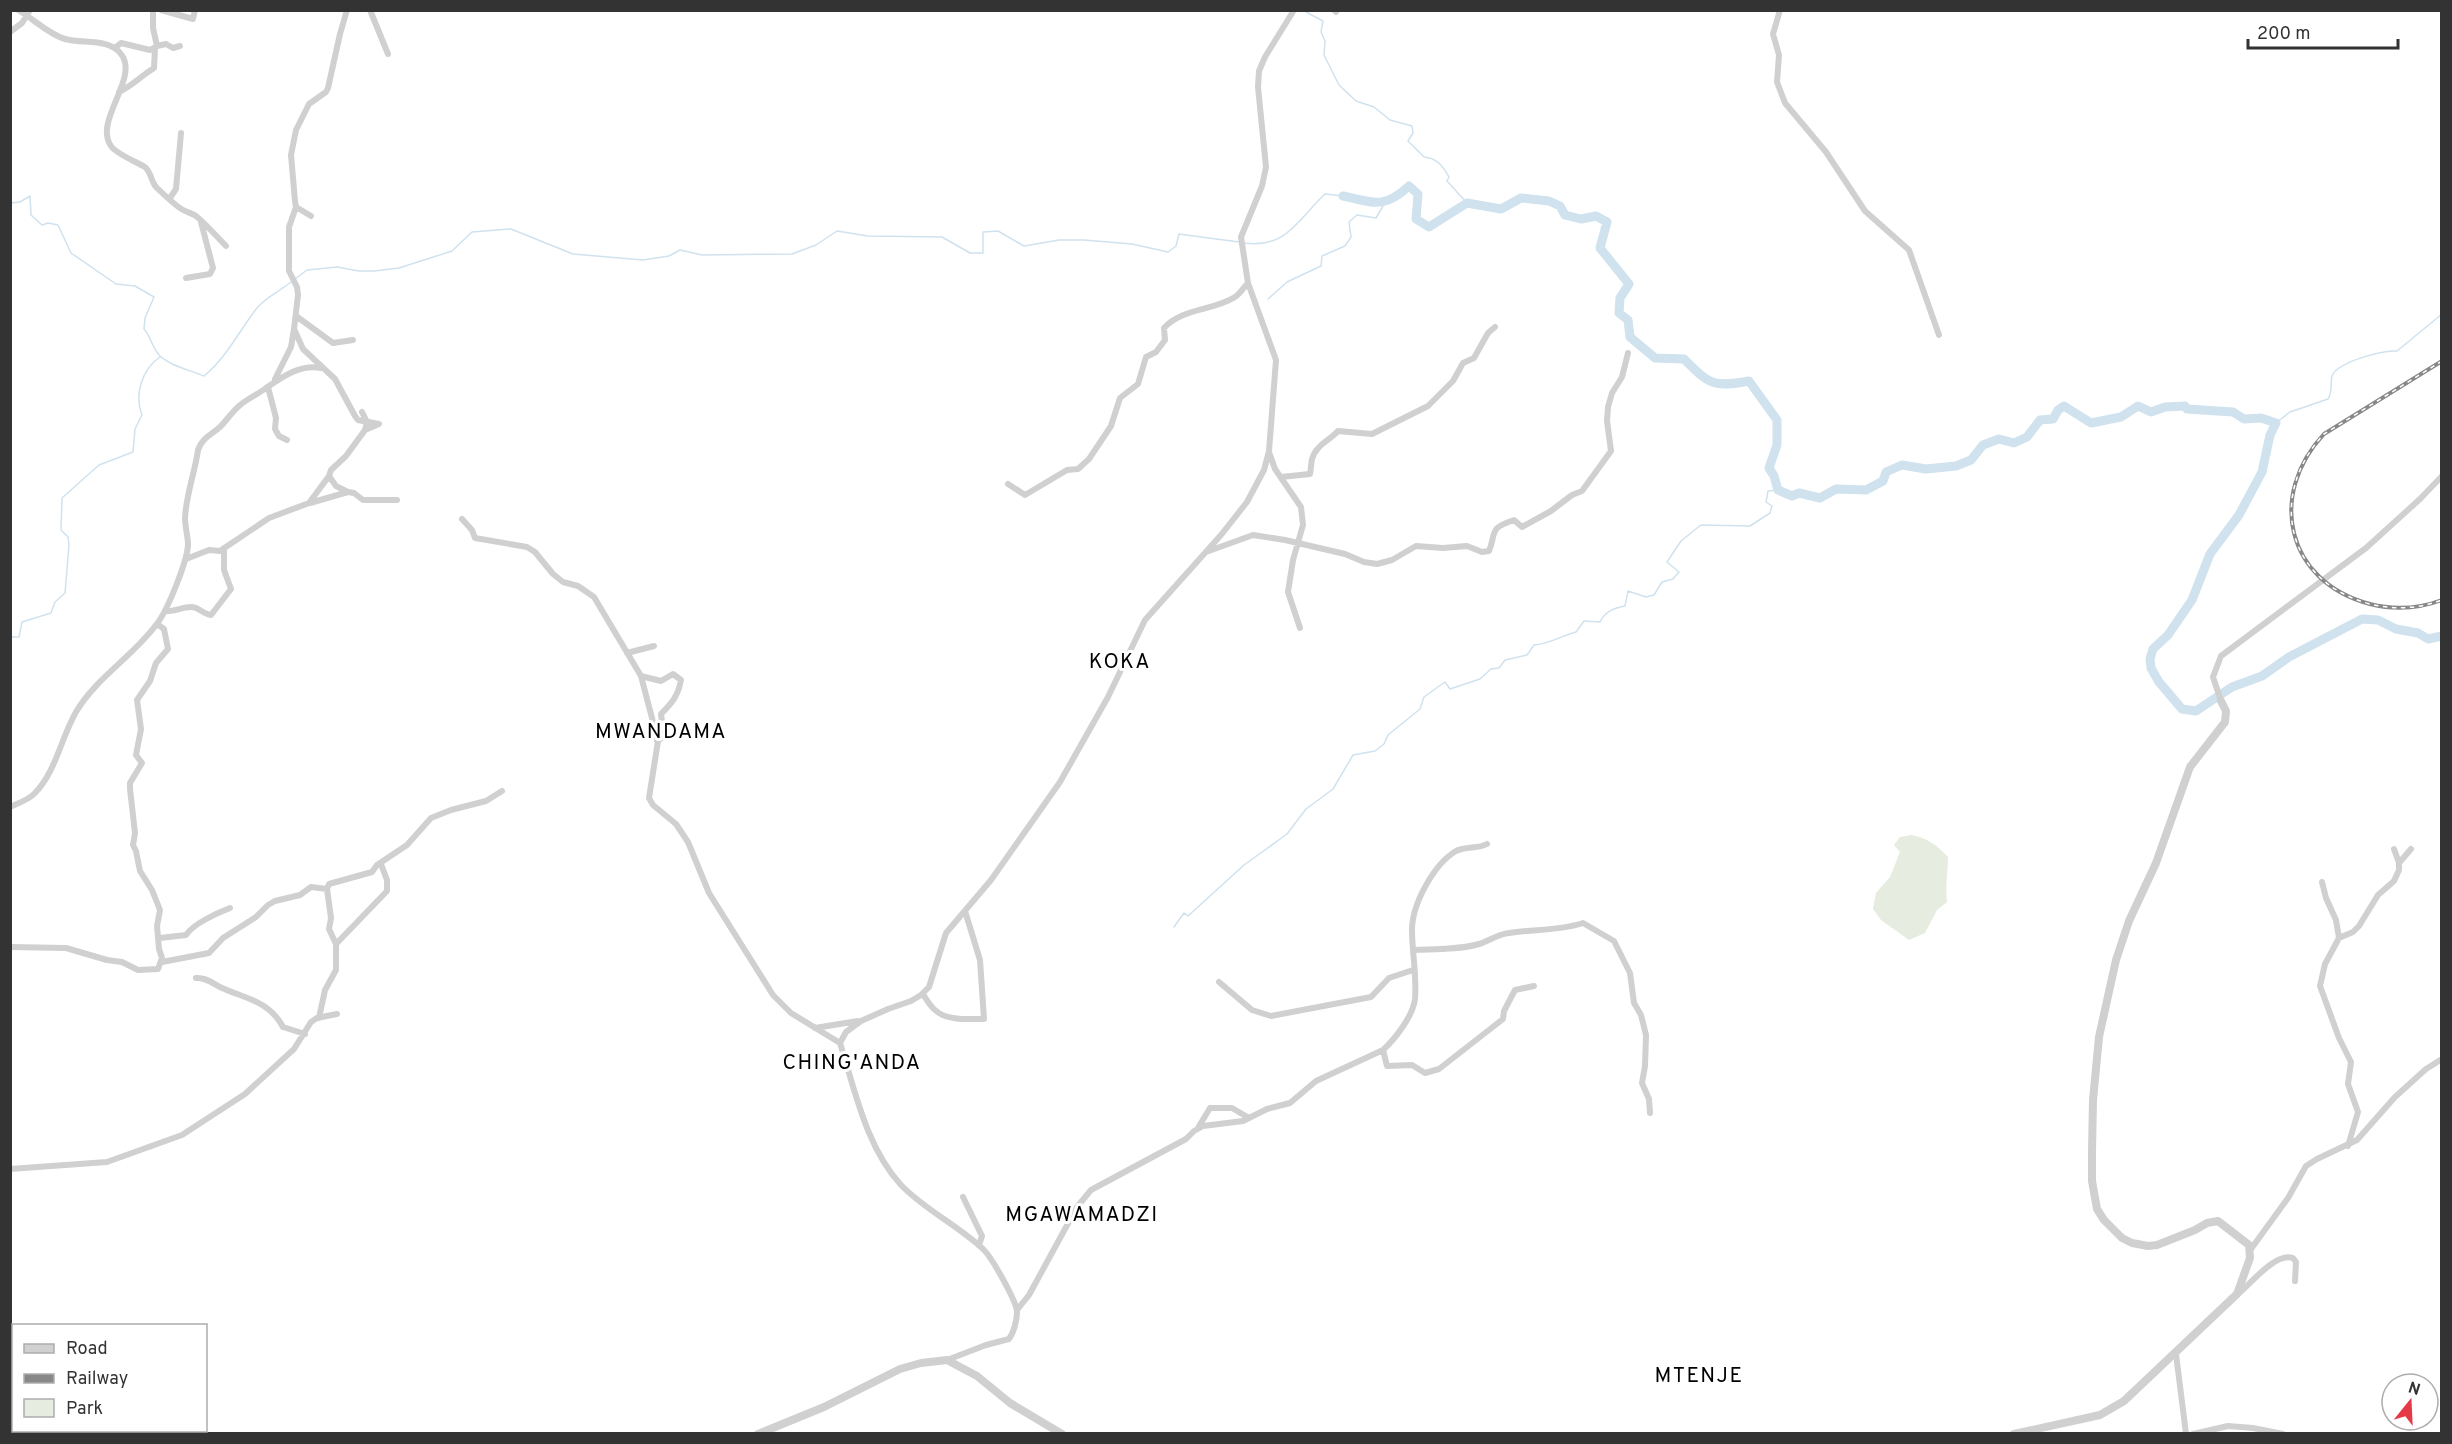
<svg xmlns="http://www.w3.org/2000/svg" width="2452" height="1444" font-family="Overpass,sans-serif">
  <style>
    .green { fill: #e6ecdf }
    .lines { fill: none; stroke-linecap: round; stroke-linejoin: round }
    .stream { stroke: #cfe2ee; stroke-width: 1.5 }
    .river { stroke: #cfe2ee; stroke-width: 9 }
    .minor { stroke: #d0d0d0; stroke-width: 6 }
    .tertiary { stroke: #d0d0d0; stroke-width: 8 }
    .rail-casing { stroke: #888; stroke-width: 4 }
    .rail { stroke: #fff; stroke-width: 1.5; stroke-dasharray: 4.5; stroke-linecap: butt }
    .labels { text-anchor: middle; stroke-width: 6; stroke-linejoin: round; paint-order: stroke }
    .quarter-label { font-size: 21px; letter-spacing: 1.5px; fill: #000; stroke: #fff }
  </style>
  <rect width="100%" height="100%" fill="#fff"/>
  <path class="green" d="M1911,835C1927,838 1937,845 1948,857C1948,873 1945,886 1947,902L1937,910L1925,933L1909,940L1881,920L1873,909L1876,893L1890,877L1900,852L1894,845L1900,837Z"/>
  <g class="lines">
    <path class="stream" d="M1306,12L1323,21L1321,32L1325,41L1324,55L1339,85L1356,101L1374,107L1390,120L1412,126L1413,133L1408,141L1424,157C1437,158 1443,166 1449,177L1447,181L1467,203
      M10,203L20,202L30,196L31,215L42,225L48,223L58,225L71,253L116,284L135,286L154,297L145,318L144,329C151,337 152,347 159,355C170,366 190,370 204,376C227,357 239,331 257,308C266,297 280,291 291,282
      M1244,243C1287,249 1298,219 1325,194L1343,196
      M295,279L307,270L337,267L359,271H374L399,268L452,251L472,232L511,229L573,254L643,260L669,256L680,250L702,255L792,254L816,245L837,231L868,236L942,237L970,253H983V232L998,231L1024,246L1059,240H1084L1132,244L1168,252L1176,246L1179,234L1239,242
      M1268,299L1287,282L1321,266L1322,256L1345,246L1351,237L1349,222L1357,215L1376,218L1386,201
      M2276,423L2290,412L2328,399C2333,391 2330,384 2332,376C2337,362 2383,350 2397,351L2442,314
      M10,637H19L22,622L51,613L55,602L65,593L69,545L68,537L61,530L62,498L99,465L133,452L135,429L142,415C134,395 142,369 160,357
      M1174,927L1184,913L1188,916L1244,865L1287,834L1306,809L1333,789L1353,755L1375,751L1384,744L1388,735L1420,709L1424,697L1445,682L1450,689L1480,679L1491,669L1499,668L1505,660L1527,655L1534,645C1549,644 1561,636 1576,632L1584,621L1600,622C1605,611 1615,608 1625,606L1628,591L1646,597L1654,595L1662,582L1673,579L1679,572L1667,562L1681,541L1701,525L1750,526L1770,513L1772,506L1766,502L1768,491L1778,490"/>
    <path class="river" d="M1343,196C1375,203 1384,209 1409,186L1418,194L1416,219L1429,227L1467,203L1501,209L1521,198L1549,201L1560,206L1565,215L1581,219L1596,216L1607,222L1600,248L1629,284L1620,298L1619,313L1628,320L1630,337L1655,358L1684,359C1709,384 1713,388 1749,381L1777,420V445L1769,468L1774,476L1778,490L1792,496L1799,493L1820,498L1836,489L1866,490L1883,481L1886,472L1902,465L1926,469L1956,466L1971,460L1983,445L1999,439L2014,443L2027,437L2040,420L2053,419L2058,410L2064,406L2091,423L2121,417L2138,406L2151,412L2165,407L2185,406L2187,409L2233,412L2244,419L2261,418L2276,423L2270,435L2262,472L2239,515L2210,554L2192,600L2168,635L2153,649L2150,659L2151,668L2159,682L2182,709L2196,711L2232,687L2262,676L2289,657L2362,619L2378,620L2396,629L2418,633L2428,639L2442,636"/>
    <path class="minor" d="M18,10C34,19 48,34 65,39C83,44 109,38 121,54C140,78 93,121 111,146C116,154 137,162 145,167C151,172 151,181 156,187C160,191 175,205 180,208C185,212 192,213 196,216C207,225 216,236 226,246
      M161,10L193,19L195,10
      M370,10L388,54
      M1334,10L1336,12
      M1780,10L1773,34L1779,55L1777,82L1785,103L1826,152L1865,211L1909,250L1939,335
      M10,32L22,23L30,10
      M157,46L166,44L173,48L180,46
      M115,48L121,43L150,50L157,46L153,28V10
      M119,92C132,86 141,76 154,68L155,48
      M170,198L176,189L181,133
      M311,216L296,207L295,201L291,155L296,130L309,104L326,92L328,88L340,34L347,10
      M186,278L210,274L213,268L201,222
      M296,316L333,343L353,340
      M294,329L303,349L335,379L355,416L358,420L379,424L365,430
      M275,379L291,347L294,329L298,295L297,287L289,271V227L296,207
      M268,387L276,418L275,429L279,436L287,440
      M1269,452L1275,469L1301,507L1303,525L1293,560L1288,592L1300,628
      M329,476L336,486L348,492
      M1281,477L1310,474C1311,469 1311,464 1312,459C1316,445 1329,441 1338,431L1372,434L1428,406L1453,381L1463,363L1474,358L1488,333L1495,327
      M1008,484L1025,495L1067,470L1078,469L1089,459L1111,426L1120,398L1138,384L1146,357L1156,352L1165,340L1164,328C1182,308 1213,311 1235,297C1240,294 1244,287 1248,283
      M310,503L348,492L354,493L363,500H397
      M462,519L472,530L475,538L527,547L535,552L553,574L563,582L578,586L594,597L641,676L658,741L649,798L653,805L676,824L688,842L709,893L773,995L791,1013L840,1043
      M1206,552L1253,535L1285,540L1345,554L1364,562L1377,564L1392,560L1416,546L1443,548L1467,546L1482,552L1489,551C1497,531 1488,529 1514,520L1522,527L1551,511L1572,495L1582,491L1611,451L1607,421L1608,407L1612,393L1622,377L1628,353
      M186,559L209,550L220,551L269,518L309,503L329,476L331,470L346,456L365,430L367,422L362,412
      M165,611C174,612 182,607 191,607C199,607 203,614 211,615L231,589L224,570V548
      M627,653L654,646
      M641,676L661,681L673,674L681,680C678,696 672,703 661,714L664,737L657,741
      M2221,701L2213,677L2221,656L2366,548L2420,499L2442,476
      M10,807C19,803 28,800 34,794C56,772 61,738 76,712C96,678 132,657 156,625C167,612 187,562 188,545C188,536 185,527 185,518C186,495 195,472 198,450C202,438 211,435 220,427C227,420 232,412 239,406C248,398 257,395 266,388C282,377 300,364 321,368
      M2394,849L2399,863
      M2322,882L2326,898L2336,920L2339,938L2325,964L2320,986L2339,1038L2351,1062L2348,1084L2358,1112L2348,1146
      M327,889L331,918L329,929L336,944
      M160,938L186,935C193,924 217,913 230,908
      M2339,938L2353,932L2359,926L2378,895L2394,881L2399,870V863L2411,849
      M10,947L66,948L107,960L122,962L138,970L158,969L162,958L159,949L157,926L160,910L152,890L140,871L136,851L133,845L135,833L130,789V783L142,763L136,755L141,729L137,700L150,681L156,663L168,649L164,629L157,624
      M1414,950C1435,949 1458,950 1479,944C1489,941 1498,934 1509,933C1534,929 1559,931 1583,923L1614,941L1630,973L1634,1003L1641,1015L1646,1035L1645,1066L1642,1083L1649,1099L1650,1113
      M162,962L209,953L223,938L256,917L268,905L275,901L300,895L311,887L327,889L329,884L372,872L377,865L407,845L431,818L451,810L486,801L502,791
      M196,978C206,977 213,984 222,988C247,999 269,1001 283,1027L305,1034
      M1219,982L1252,1010L1271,1016L1371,997L1389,978L1413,970
      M923,994C926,999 930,1006 935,1010C946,1021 970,1019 984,1019L980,960L965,911
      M319,1018L325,990L336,970V944L387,891V880L381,864
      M815,1028L858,1021
      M1383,1050L1387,1066L1412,1065L1425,1073L1439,1069L1503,1019L1504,1011L1515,990L1534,986
      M1198,1128L1210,1108H1232L1249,1118
      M10,1169L107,1162L182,1135L245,1094L294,1049L311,1022L317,1018L337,1014
      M963,1197L982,1236L979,1245
      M2251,1249L2288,1198L2306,1166L2317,1159L2357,1140L2395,1097L2426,1069L2442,1059
      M2238,1294C2251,1284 2275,1252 2293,1258L2296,1262L2295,1281
      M1017,1310L1029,1295L1077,1207L1091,1190L1186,1139L1194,1131L1203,1126L1243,1121L1267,1109L1290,1103L1316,1081L1383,1050C1395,1039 1413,1016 1415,999C1417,976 1412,952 1412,930C1412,904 1434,864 1456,851C1466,846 1478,849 1487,844
      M2176,1354L2186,1434
      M947,1360L986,1345L1009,1339C1014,1332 1017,1320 1017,1312C1017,1302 992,1258 984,1250C959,1226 925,1210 901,1185C866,1147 855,1090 840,1043L846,1032L861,1021L888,1009L911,1001L921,995L929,987L946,933L991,880L1060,782L1108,697L1145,620L1221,535L1247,502L1264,470L1269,451L1276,360L1248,283L1241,237L1262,186L1266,167L1258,87L1259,71L1265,57L1294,10
      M2193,1434L2228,1426L2253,1428L2283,1434"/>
    <path class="tertiary" d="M758,1434L824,1407L900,1369L921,1363L947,1360L977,1376L1010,1403L1062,1434
      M2014,1434L2100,1415L2124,1401L2237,1294L2250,1258L2249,1245L2218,1221L2207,1223L2195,1230L2157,1245L2148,1246L2132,1243L2122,1238L2104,1220L2097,1209L2092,1181V1152L2093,1100L2099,1037L2116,960L2129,921L2156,863L2190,767L2225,722L2226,711L2221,701"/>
    <g class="rail-casing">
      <path id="rail" d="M2442,361L2324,434C2267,495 2286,582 2370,604C2394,610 2418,609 2442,600"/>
    </g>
    <use href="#rail" class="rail"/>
  </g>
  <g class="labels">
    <g class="quarter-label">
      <text x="1120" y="668">KOKA</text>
      <text x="661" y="738">MWANDAMA</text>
      <text x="852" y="1069">CHING'ANDA</text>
      <text x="1082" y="1221">MGAWAMADZI</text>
      <text x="1699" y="1382">MTENJE</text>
    </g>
  </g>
  <rect width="2452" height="1444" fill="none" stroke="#333333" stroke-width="24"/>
  <rect x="12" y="1324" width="195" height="108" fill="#ffffff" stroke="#adadad" stroke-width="1.5"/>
  <rect x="24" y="1344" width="30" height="9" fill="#d0d0d0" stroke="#adadad" stroke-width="1.5"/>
  <text x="66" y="1354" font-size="18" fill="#333333">Road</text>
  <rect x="24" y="1374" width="30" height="9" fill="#888888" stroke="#adadad" stroke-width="1.5"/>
  <text x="66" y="1384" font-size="18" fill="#333333">Railway</text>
  <rect x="24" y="1399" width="30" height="18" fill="#e6ecdf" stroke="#adadad" stroke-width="1.5"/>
  <text x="66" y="1414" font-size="18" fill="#333333">Park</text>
  <g transform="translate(2410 1402) rotate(18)"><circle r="28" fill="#ffffff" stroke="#adadad" stroke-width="1.5"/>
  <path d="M0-4.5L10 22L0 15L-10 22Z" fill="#e63946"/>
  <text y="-9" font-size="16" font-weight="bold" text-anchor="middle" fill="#333333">N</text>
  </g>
  <path d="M2248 39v9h150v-9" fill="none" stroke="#333333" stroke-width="3"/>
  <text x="2257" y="39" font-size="18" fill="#333333" stroke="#ffffff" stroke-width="4.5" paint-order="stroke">200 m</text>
</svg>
